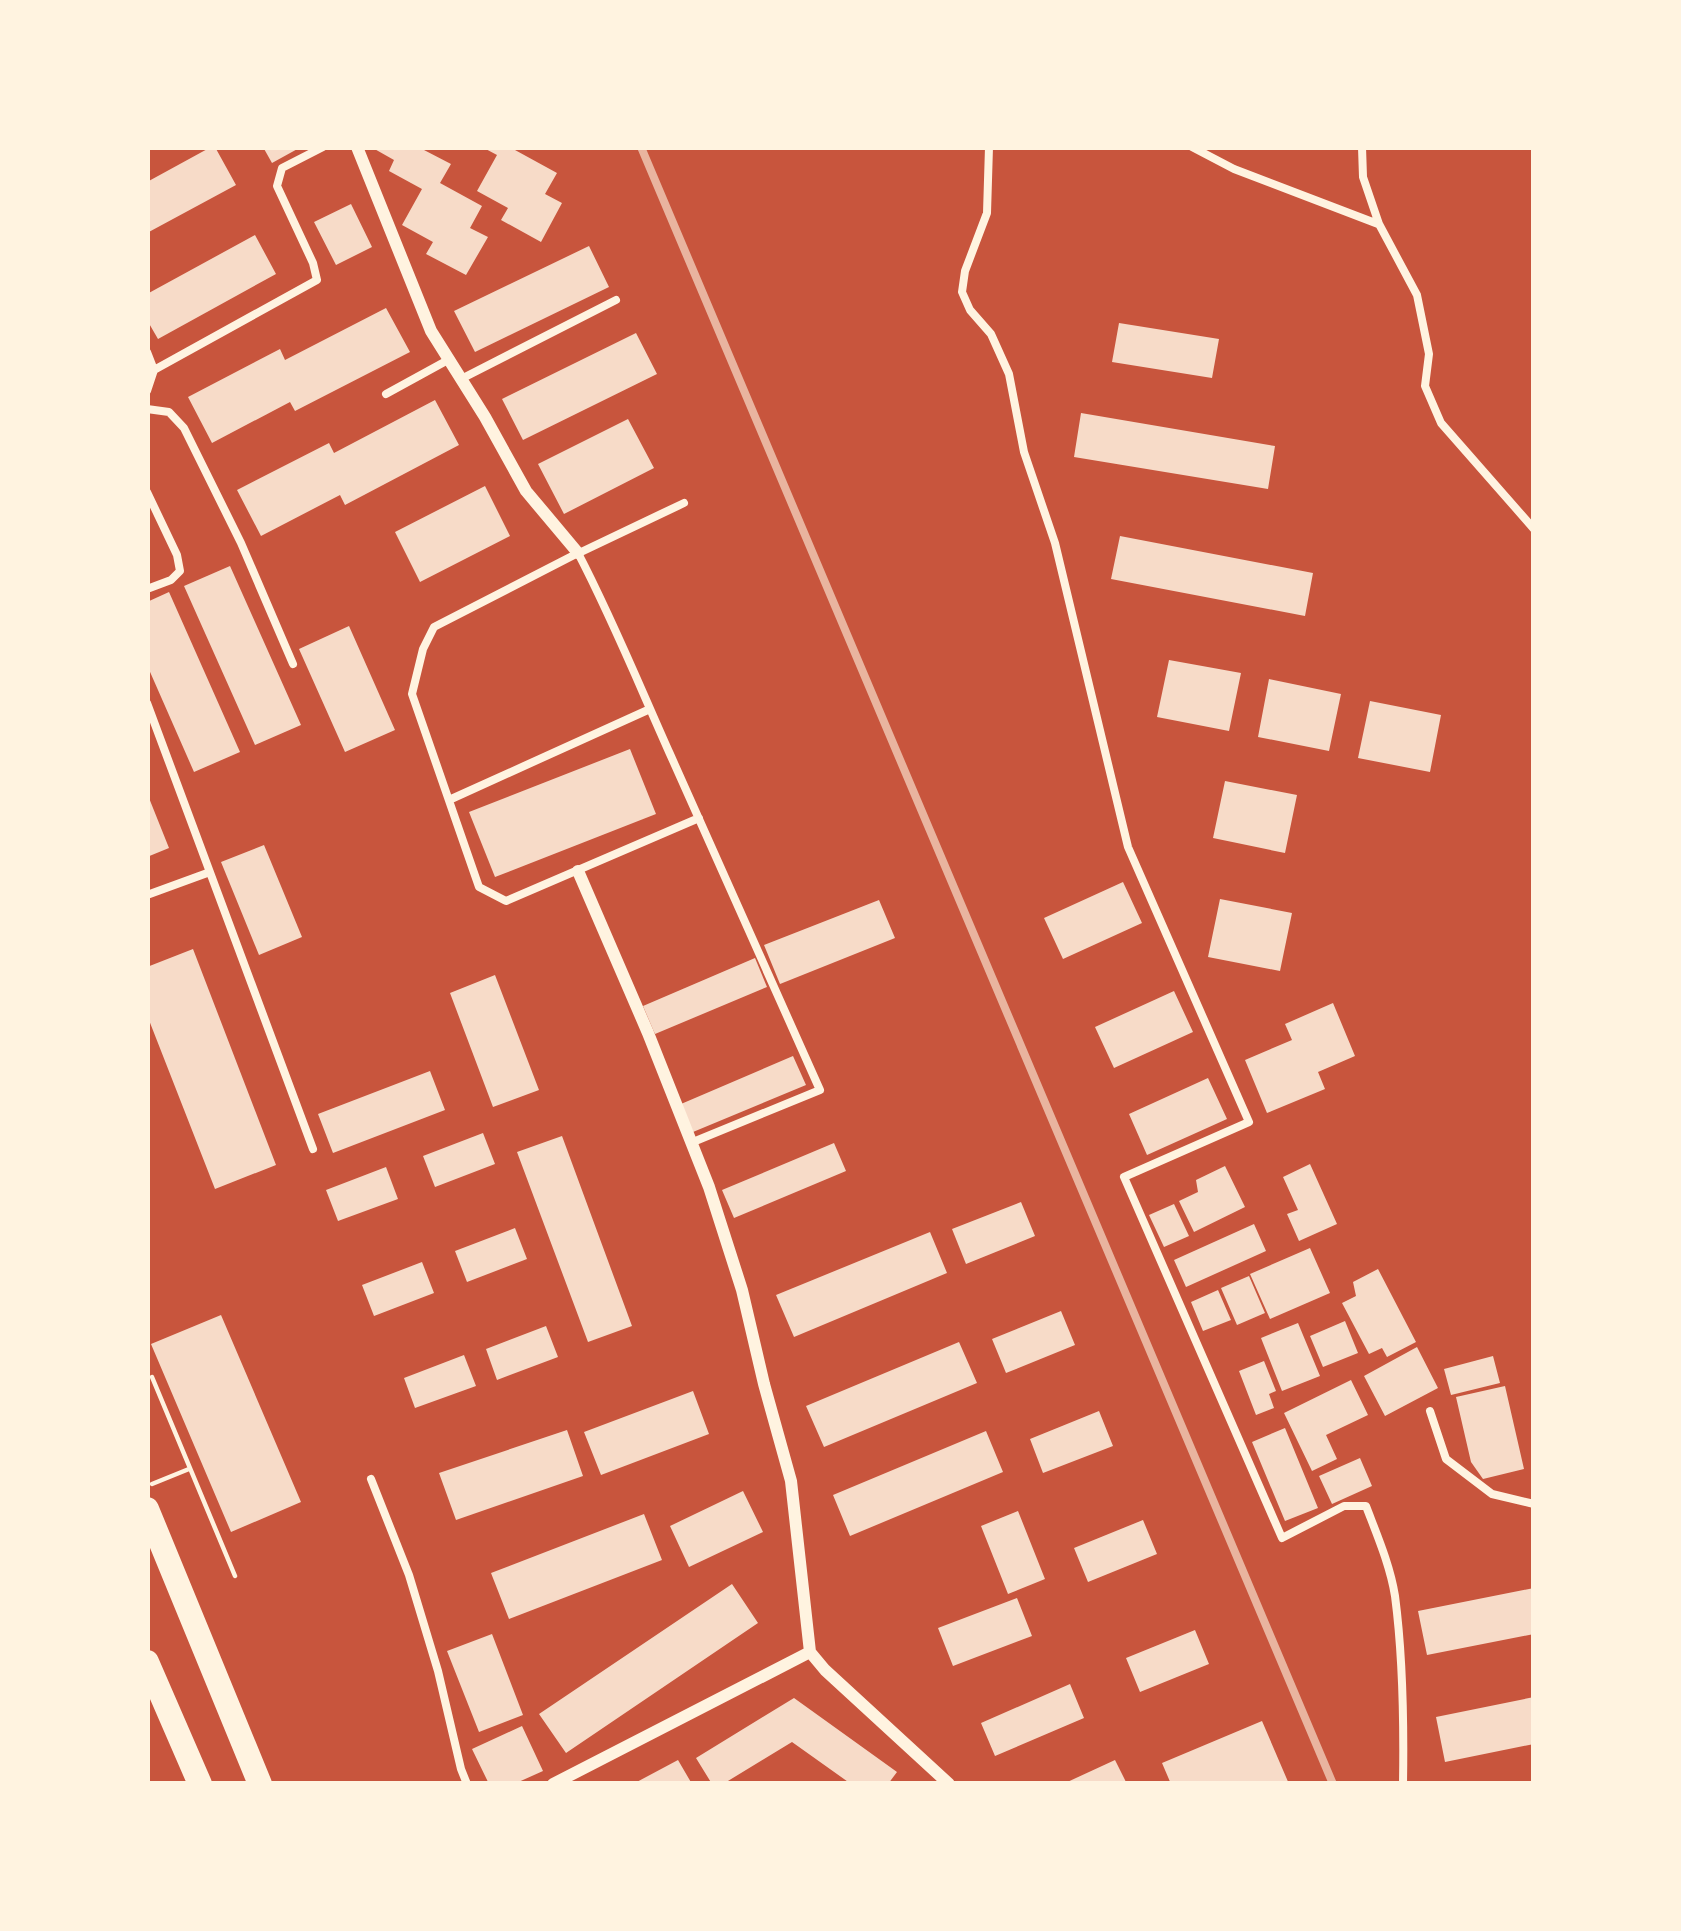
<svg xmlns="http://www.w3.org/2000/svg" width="1681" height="1931" font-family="Signika,sans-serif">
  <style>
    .building { fill: #f7dbc8 }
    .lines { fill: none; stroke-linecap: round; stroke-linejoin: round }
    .path { stroke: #fff3e0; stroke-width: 4.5 }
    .service { stroke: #fff3e0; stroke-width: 8 }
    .minor { stroke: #fff3e0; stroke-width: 12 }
    .primary { stroke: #fff3e0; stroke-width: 24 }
    .rail { stroke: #e9b49f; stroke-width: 8 }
  </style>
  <rect width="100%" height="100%" fill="#c8553d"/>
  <path class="building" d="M211,147H215L236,185L147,233V182Z
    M263,147H301L272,163Z
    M371,147H425L424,150L451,164L440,183L482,206L470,228L488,237L466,275L426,254L433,242L402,225L422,189L389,171L394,160Z
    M482,147H517L515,150L557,173L545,194L562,203L541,242L501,220L508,208L477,191L497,155Z
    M351,204L372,247L336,265L314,222Z
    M255,235L276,274L158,339L147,320V294Z
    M589,246L609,287L475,352L454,311Z
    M386,308L410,352L295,411L290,402L212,443L188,397L280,349L285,360Z
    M1119,323L1219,339L1212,378L1112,362Z
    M636,333L657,374L523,440L502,399Z
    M435,400L459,445L345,505L340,495L261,536L237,490L329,443L334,453Z
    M1081,413L1275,446L1268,489L1074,457Z
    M628,419L654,468L564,514L538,464Z
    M485,486L510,536L420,582L395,532Z
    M1120,536L1313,573L1305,616L1111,579Z
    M230,566L301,725L255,745L184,586Z
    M169,592L240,752L194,772L147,665V602Z
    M349,626L395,730L345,752L299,649Z
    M1169,660L1241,673L1229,731L1157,717Z
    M1269,679L1341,694L1329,751L1258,737Z
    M1370,701L1441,715L1430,772L1358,758Z
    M630,749L656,814L495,877L469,812Z
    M1225,781L1297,795L1285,853L1213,838Z
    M147,793L169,848L147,857Z
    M264,845L302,937L259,955L221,862Z
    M1123,882L1142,923L1063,959L1044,918Z
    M1220,899L1292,913L1280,971L1208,957Z
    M879,900L895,938L780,984L764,945Z
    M193,949L276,1165L215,1189L147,1015V967Z
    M755,958L767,987L655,1034L643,1006Z
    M495,975L539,1090L493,1107L450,993Z
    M1174,991L1193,1032L1114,1068L1095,1027Z
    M1333,1003L1355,1056L1318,1072L1325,1089L1267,1113L1245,1060L1292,1040L1285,1024Z
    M793,1056L806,1085L693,1132L681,1104Z
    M430,1071L445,1110L333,1153L318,1114Z
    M1208,1078L1227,1119L1147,1155L1129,1114Z
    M483,1133L495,1164L435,1187L423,1156Z
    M562,1136L632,1326L588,1342L517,1152Z
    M834,1143L846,1171L734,1218L722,1190Z
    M1310,1164L1337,1224L1299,1241L1287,1214L1298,1210L1283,1177Z
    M1225,1166L1245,1207L1194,1232L1179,1201L1198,1192L1196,1180Z
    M386,1167L398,1199L338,1221L326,1190Z
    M1021,1202L1035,1236L966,1264L952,1229Z
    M1174,1204L1189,1236L1164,1247L1149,1215Z
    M1254,1224L1266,1251L1186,1287L1174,1260Z
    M515,1228L527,1259L467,1282L455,1251Z
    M930,1232L947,1273L794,1337L776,1295Z
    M1310,1248L1330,1293L1270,1319L1250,1274Z
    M422,1262L434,1293L374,1316L362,1285Z
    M1378,1269L1416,1342L1387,1357L1382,1348L1369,1354L1342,1303L1356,1296L1353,1282Z
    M1249,1276L1265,1313L1237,1325L1221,1288Z
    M1218,1290L1231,1320L1203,1331L1191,1302Z
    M1061,1311L1075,1345L1006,1373L992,1339Z
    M221,1315L301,1502L231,1532L151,1344Z
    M1345,1321L1358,1353L1323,1367L1310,1336Z
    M1298,1323L1320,1376L1282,1391L1261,1338Z
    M546,1326L558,1357L497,1380L486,1349Z
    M959,1342L977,1383L824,1447L806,1406Z
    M1417,1347L1438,1388L1385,1416L1364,1376Z
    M464,1355L476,1386L415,1408L404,1378Z
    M1493,1356L1500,1383L1451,1395L1444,1369Z
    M1264,1361L1276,1391L1269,1394L1274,1408L1256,1415L1239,1371Z
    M1351,1380L1368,1415L1326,1435L1337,1459L1312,1471L1284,1413Z
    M1505,1386L1524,1469L1483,1479L1471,1462L1456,1397Z
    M693,1391L709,1434L601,1475L584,1432Z
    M1099,1411L1113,1446L1043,1473L1030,1439Z
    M1285,1428L1318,1508L1285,1521L1252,1442Z
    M567,1430L583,1476L456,1520L439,1473Z
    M986,1431L1003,1472L850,1536L833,1495Z
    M1360,1458L1372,1486L1332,1504L1319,1476Z
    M743,1491L763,1532L689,1567L670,1526Z
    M1018,1511L1045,1579L1008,1594L981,1526Z
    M644,1514L662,1560L509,1619L491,1573Z
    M1143,1520L1157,1554L1088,1582L1074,1548Z
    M732,1584L758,1623L566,1753L539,1714Z
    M1534,1588V1634L1427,1655L1418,1611Z
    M1017,1598L1032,1636L953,1666L938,1628Z
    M1195,1630L1209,1664L1140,1692L1126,1658Z
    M492,1634L523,1715L479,1732L447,1651Z
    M1070,1684L1084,1718L995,1756L981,1723Z
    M1534,1697V1744L1445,1762L1436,1717Z
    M794,1698L897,1772L888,1784H851L792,1742L723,1784H712L696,1758Z
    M1262,1721L1289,1784H1171L1162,1763Z
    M522,1726L543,1771L514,1784H489L472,1749Z
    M678,1760L692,1784H633Z
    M1115,1760L1127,1784H1063Z"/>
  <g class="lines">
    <path class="path" d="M152,1377L235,1576
      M152,1484L189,1469"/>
    <path class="service" d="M989,147L987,213L965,271L962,292L970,310L991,334L1009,374L1024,452L1055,543L1128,847L1249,1122L1124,1177L1282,1538L1344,1506H1366C1377,1535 1390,1565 1395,1596C1403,1657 1404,1722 1403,1784
      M1192,147L1234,169L1378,224
      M1362,147L1363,177L1379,224L1417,295L1429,354L1425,386L1441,423L1534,529
      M147,352L154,370L147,391
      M154,370L317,280L313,263L277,186L282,168L323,147
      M463,378L616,300
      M386,394L448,360
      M147,409L169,412L184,428L241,543L293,664
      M147,492L177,555L180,571L171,580L147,589
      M579,553L684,503
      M147,703L313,1149
      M449,800L650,709
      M147,895L210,872
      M693,1142L820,1090C770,978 720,866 670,754C640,687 612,618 578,553L434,627L423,649L412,694L479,887L506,901L699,818
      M1430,1411L1446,1459L1492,1494L1534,1504
      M371,1479L409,1575L438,1671L461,1769L467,1784"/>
    <path class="minor" d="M357,147L431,331L485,417L526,491L578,553
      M578,871L648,1033L709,1187L742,1290L764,1384L791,1481L810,1652L825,1670L949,1784
      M553,1784L810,1652"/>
    <path class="primary" d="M147,1509L260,1784
      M147,1662L200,1784"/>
    <path class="rail" d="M641,147L1333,1784"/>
  </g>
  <rect width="1681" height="1931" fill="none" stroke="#fff3e0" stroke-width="300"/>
</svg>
